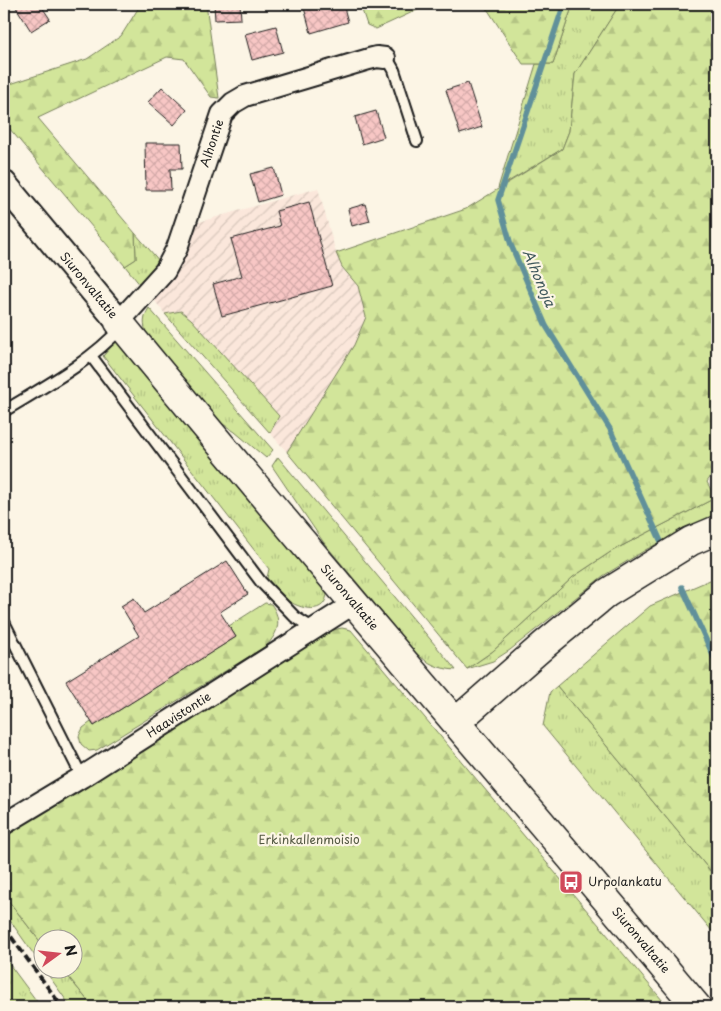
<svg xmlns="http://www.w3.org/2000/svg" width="721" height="1011" font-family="'Playpen Sans',sans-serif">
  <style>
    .industrial { fill: url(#industrial-furrows) }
    .grass { fill: url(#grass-tufts); stroke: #77805b }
    .forest { fill: url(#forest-firs); stroke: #77805b }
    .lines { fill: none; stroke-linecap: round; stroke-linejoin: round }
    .stream { stroke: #61909a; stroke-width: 5.5 }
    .building { fill: url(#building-cross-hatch); stroke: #1c1c1c }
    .service-casing { stroke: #1c1c1c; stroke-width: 14 }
    .minor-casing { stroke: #1c1c1c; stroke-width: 24 }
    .tertiary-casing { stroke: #1c1c1c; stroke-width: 29 }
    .secondary-casing { stroke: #1c1c1c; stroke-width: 31 }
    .service { stroke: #fcf5e5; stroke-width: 10 }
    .minor { stroke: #fcf5e5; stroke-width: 20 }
    .tertiary { stroke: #fcf5e5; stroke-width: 25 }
    .secondary { stroke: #fcf5e5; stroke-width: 28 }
    .rail { stroke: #1c1c1c; stroke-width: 4; stroke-dasharray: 8 4; stroke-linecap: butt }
    .labels { text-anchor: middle; stroke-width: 4.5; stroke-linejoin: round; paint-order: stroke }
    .street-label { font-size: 12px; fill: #1c1c1c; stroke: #fcf5e5 }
    .park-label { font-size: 12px; fill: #535842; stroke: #fcf5e5 }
    .poi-label { font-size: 12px; fill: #1c1c1c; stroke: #fcf5e5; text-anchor: start }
    .water-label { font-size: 14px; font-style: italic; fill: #3e565b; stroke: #fcf5e5 }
  </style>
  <defs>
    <pattern id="industrial-furrows" width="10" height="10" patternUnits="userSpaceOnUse" patternTransform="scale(1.25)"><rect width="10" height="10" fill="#fbe7db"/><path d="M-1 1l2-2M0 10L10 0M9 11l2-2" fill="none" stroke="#d7c6bb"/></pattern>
    <pattern id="grass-tufts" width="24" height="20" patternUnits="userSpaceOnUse" patternTransform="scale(1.25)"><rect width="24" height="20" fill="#d2e59a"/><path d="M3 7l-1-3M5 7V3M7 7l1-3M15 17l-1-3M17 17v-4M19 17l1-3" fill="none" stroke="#b4c484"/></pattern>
    <pattern id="forest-firs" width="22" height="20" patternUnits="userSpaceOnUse" patternTransform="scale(1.25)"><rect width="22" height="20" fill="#d2e59a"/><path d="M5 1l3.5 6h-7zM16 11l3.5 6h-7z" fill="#b4c484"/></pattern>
    <pattern id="building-cross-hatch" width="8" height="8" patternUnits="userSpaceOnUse" patternTransform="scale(1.25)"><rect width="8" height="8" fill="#f8c7c5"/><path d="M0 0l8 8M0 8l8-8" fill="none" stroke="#d4aaa9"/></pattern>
  </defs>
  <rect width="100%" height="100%" fill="#fcf5e5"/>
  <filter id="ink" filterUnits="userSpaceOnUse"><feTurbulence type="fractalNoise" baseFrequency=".02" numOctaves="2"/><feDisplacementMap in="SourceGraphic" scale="10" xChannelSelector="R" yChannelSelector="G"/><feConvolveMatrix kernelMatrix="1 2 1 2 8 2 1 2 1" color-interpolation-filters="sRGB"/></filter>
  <g filter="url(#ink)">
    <path class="industrial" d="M318,188L336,253L342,268L358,286L366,317L354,345L287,452L270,433L278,415L191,319L181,311L165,314L151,296L192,224Z"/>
    <path class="grass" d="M573,4H620L575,74L569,131L562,149L498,188L536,64H553Z
      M135,233L161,263L141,286L125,266L136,259Z
      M149,308L273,450L266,458L235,432L220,422L147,335C143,324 143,318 149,308Z
      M181,311L191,319L279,416L270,433L165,314Z
      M120,337L327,591C327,617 300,609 285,599C278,593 273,584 267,578L269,569L103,356Z
      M278,457L456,670C439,669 428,664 415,652L324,543L272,466Z
      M715,498L717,504V516L647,549L603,576L510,650L493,661L467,669L493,651L573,577L612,551Z
      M557,686L717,879V937L543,726L550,692Z
      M4,895L42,944V966L4,912Z
      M4,957L41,1007H4Z
      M44,969H62L93,1007H71Z"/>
    <path class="forest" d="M141,4H206L219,98L211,97L184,59L167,57L38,118L135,233L136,259L125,266L4,122V86L87,59L121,36Z
      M360,4H430L376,29L367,25Z
      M484,4H573L553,64H523Z
      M620,4H717V472L711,476L707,482L715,498L612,551L573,577L493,651L467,669L287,452L354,345L366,317L358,286L342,267L336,253L466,209L562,149L569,131L575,74Z
      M717,577V879L557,686L650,606Z
      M265,603L271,604C282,619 279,633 266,646L97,750L89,751L81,744L79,736L83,728L91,722L94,726L236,637L229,626Z
      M342,628L351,630L668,1007H93L62,969L72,968V938H42V944L4,895V833L328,631Z"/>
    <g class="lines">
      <path class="stream" d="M564,4L498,200L511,245L546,326L610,429L663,546
        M682,587L717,664"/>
    </g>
    <path class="building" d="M14,4H40L50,19L31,31Z
      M214,4H240L241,19L215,20Z
      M303,4H343L348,22L311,33Z
      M276,26L283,52L252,60L245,34Z
      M468,83L482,127L460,134L446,90Z
      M162,87L187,110L174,125L148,102Z
      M376,111L384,137L362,144L355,117Z
      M145,143H181L182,169H170L171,190H146Z
      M274,168L281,195L258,202L250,174Z
      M309,202L332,286L222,316L213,284L242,276L231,239L280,226L276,211Z
      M365,204L370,221L352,226L348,209Z
      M227,561L248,594L220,612L236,637L94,726L66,681L139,636L121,606L134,598L144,613Z"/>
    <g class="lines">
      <g class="service-casing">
        <path id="service" d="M385,58L390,63L394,70L417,141
          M91,356L261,582L295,617L314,629
          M4,411C45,386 89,363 122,327
          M4,622L82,777"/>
      </g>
      <g class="minor-casing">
        <g id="minor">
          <path id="s1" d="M119,322L165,271L177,248L222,114L233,103L245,96L369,59L377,57L385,58"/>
          <path id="s2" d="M4,824L82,777L353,604"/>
        </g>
      </g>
      <g class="tertiary-casing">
        <g id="tertiary">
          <path id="s3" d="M4,184L119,322"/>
        </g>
      </g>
      <g class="secondary-casing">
        <g id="secondary">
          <path id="s4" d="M119,322C308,553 505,778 697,1007"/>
          <path d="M456,722L545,644L607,593L691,541L717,530"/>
        </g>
      </g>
      <use href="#service" class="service"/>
      <use href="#minor" class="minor"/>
      <use href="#tertiary" class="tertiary"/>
      <use href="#secondary" class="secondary"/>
      <path class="rail" d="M4,927L62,1007"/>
    </g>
  </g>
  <defs>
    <g id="bus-square" transform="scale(1.25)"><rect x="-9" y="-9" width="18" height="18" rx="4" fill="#d1495b" stroke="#fcf5e5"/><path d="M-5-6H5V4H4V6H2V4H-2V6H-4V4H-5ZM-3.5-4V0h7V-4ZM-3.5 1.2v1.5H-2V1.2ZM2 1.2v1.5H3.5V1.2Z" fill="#fff"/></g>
  </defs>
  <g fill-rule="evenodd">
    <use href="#bus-square" x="571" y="882"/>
  </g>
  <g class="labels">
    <g class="street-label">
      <text dy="4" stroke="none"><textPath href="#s1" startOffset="205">Alhontie</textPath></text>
      <text dy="4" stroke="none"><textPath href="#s3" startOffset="132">Siuronvaltatie</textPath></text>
      <text dy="4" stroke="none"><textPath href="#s4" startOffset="359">Siuronvaltatie</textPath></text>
      <text dy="4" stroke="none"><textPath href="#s2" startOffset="206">Haavistontie</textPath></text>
      <text dy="4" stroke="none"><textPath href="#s4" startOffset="809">Siuronvaltatie</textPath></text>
    </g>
    <g class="park-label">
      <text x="309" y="844">Erkinkallenmoisio</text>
    </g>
    <g class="poi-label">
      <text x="588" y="886">Urpolankatu</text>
    </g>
    <g class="water-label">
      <text transform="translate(539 278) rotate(67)" y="5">Alhonoja</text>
    </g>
  </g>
  <rect width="721" height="1011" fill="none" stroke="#fcf5e5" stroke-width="20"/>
  <rect x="10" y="10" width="701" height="991" fill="none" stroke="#1c1c1c" stroke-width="2" filter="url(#ink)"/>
  <g transform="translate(58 954) rotate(75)"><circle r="24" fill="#fcf5e5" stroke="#a29e95"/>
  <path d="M0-4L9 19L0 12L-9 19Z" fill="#d1495b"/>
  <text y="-8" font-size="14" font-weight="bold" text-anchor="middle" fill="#1c1c1c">N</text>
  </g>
</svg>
